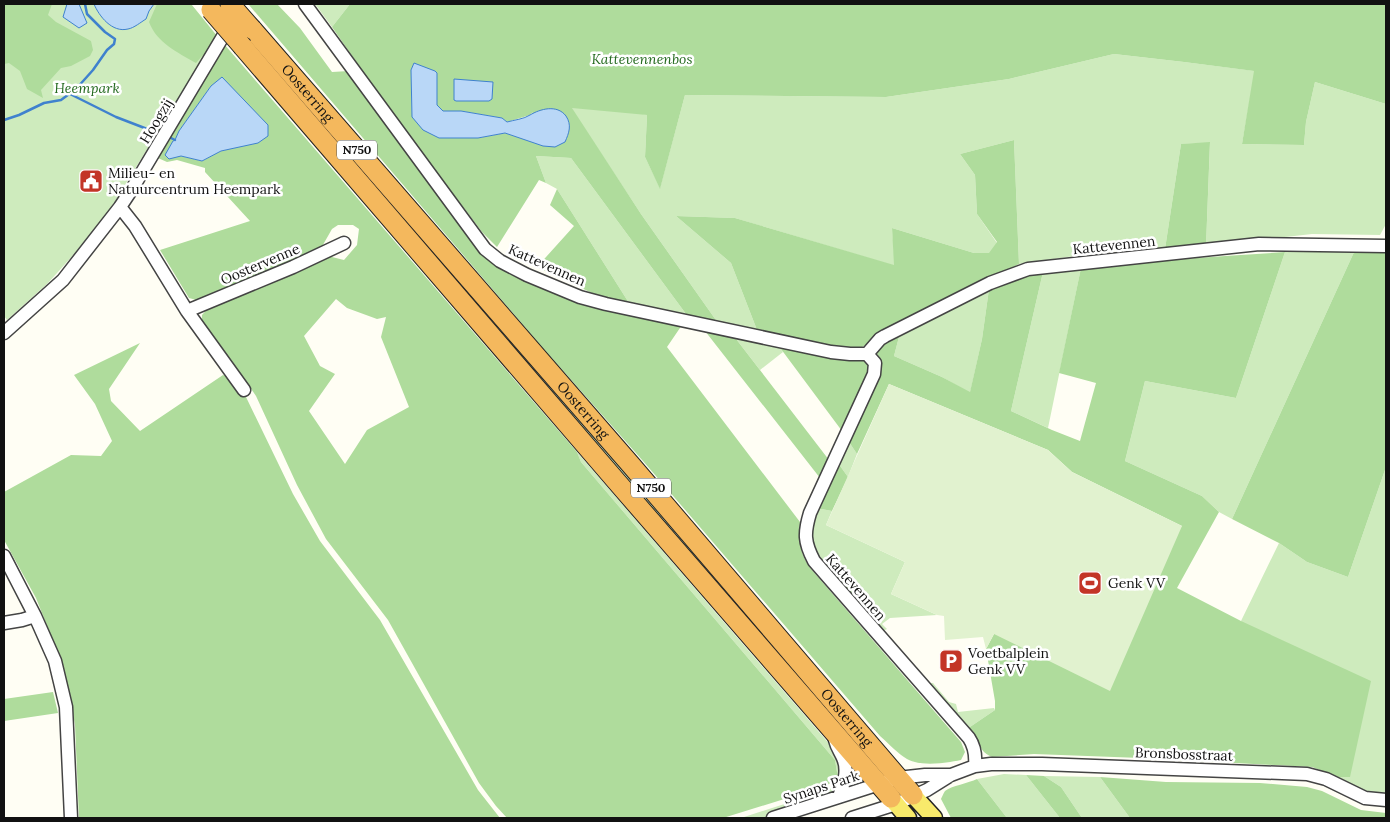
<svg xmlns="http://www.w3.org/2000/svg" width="1390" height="822" font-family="Lora,serif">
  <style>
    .green { fill: #ceebbd }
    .forest { fill: #afdc9c; fill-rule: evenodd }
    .pitch { fill: #e1f2cf }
    .water { fill: #b9d7f7; stroke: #3f81ce }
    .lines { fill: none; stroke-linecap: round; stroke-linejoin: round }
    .stream { stroke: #3f81ce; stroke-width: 2.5 }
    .minor-casing { stroke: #444; stroke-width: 15 }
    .major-casing { stroke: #222; stroke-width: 19 }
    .highway-casing { stroke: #222; stroke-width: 21 }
    .minor { stroke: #fff; stroke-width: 12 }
    .major { stroke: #f8ea6b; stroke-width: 16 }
    .highway { stroke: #f4b85d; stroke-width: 19 }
    .highway-bridge-casing { stroke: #222; stroke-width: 21; stroke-linecap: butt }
    .highway-bridge { stroke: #f4b85d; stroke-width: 19 }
    .labels { text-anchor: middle; stroke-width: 5; stroke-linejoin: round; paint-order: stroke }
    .shield { fill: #fff; stroke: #585858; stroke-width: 1 }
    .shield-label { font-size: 12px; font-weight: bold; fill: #111 }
    .park-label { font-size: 14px; font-style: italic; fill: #246a1f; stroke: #fff }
    .street-label { font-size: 14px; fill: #111; stroke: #fff }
    .poi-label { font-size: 14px; fill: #111; stroke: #fff; text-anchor: start }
  </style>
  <rect width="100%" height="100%" fill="#fffef4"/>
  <path class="green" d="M4,4H191L217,36L112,206L75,253L48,283L7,320L4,316Z
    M213,4H223L443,259L847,732L816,697L799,683Z
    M315,4H350L332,27Z
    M1114,54L1184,62L1255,71L1242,144L1304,145L1306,122L1315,82L1386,104V224L1380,235L1312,234L1206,246L1210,143L1181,144L1165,249L1116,250L1019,264L1014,140L960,154L975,175L977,214L997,243L990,253H974L892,228L895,266L735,218L676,216L731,263L757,330L718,323L641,214L571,108L605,105L647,115L645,157L660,188L685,95L886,97L1009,79Z
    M536,156L571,158L686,314L629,303L557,189L546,183Z
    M1355,250L1232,519L1219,512L1202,496L1125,461L1145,381L1236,398L1285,252Z
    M1081,268L1048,428L1011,411L1043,272Z
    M989,289L982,339L970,393L942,377L894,356L900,333Z
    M733,335L778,345L783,352L760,370Z
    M847,439L857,454L848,477L838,463Z
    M577,452L838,754L842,776L838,778L835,760L581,462Z
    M1386,467V796C1365,792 1353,793 1338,777H1349L1241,621L1279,543L1307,562L1348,577Z
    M816,508L832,511L826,525L905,562L891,594L937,615L890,618L882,624L887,629L883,631L820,562L810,541Z
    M930,683H933L949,702L956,704L958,712L994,708L995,710L967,729L929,684Z
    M1004,774L1026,775L1060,818H1007L977,779Z
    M1044,776L1100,777L1130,818H1082L1061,787Z
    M840,782L835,792L828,798L765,818H741L828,790L837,783Z"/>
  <path class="forest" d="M4,4H52L48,15L56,22L91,41L93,50L90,56L71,66L61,68L41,90L43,98L27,89L20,71L9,63L4,64Z
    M157,4H191L217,36L206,54L202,56L196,63C177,52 157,43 149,22Z
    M253,4H277L300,28L332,72L349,71L490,260L682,325L667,347L800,522C799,542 799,552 811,569L961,742L965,752L961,760C945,763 922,767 907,759C898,754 888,743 880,736L643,461L542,347L249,5Z
    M350,4H1386V104L1315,82L1306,122L1304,145L1242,144L1254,71L1184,62L1114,54L1009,79L886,97L685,95L660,189L645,157L647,115L572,108L641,214L718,323L686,314L571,158L536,156L546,183L539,180L497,247L482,232L393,115L332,27ZM414,64L437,105L443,111H461L502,118L507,122L530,115L533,112L518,137L505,133L478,138L412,116L411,70Z
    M224,44L577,452L581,462L835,760L838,778L826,786L723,818H507L496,806L479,783L388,620L326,539L297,485L256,396L241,374L202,323V315L209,307L328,256L344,260L357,245L359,229L353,225H338L332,229L320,250L200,301L189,298L160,250L250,221L205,172V168L177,160L167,162L158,158ZM211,86L235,147L221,151L202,161L181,156L173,141L175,140L179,131ZM336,299L347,308L377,319L386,317L381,337L409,407L367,430L345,464L309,411L335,374L320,366L304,336Z
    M1014,140L1019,264L860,348H832L757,330L731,263L676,216L735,218L894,265L892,228L974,253H989L997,242L977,214L975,175L960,154Z
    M1210,142L1206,246L1165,249L1181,144Z
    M557,189L629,303L594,294L537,267L574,226L550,205Z
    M1355,250H1386V467L1348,577L1307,562L1279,543L1232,519Z
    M1285,252L1236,398L1145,381L1125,461L1202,496L1219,512L1177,588L1241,621L1371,681L1350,777H1338L1312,767L1141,758L1034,754L992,757C983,753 982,750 978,742C975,737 971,733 967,729L995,710V701L986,649L994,634L1182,526L1072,472L1048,450L889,384L857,454L847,439L879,368L877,352L878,347L900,333L894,356L942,377L970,392L982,339L989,289L1018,277L1043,272L1011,411L1052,430L1080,441L1096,383L1059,373L1081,268L1122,263Z
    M705,331L733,335L829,460L820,478Z
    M140,343L109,389L111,401L140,431L223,375L233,379L246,397L293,494L320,541L380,620L478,790L500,818H79L75,725L69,690L52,638L36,598L4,540V492L71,455L101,456L112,441L95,404L74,375Z
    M778,345L837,359H863L869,362V368L842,431Z
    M838,463L848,477L832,511L816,508Z
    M53,692L58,713L4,721V699Z
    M1026,775L1044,776L1061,787L1082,818H1060Z
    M1100,777L1166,782L1260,783L1307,787L1322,791L1361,810L1386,813V818H1130Z
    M977,779L1007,818H951L941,799C942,797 943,794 945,791C951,786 969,783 977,779Z"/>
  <path class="pitch" d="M889,384L1048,450L1072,472L1182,526L1110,691L994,634L986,649L983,637L945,640L944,616L937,615L891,594L905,562L826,525Z"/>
  <path class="water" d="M67,4H79L87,23L79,28L63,17Z
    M94,4H154L149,11L146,19C141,22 134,28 128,29C112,33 99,16 94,4Z
    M414,63L435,71L437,73V105L443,111H461L502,118L507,122C514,120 524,119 530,115C540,109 557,104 566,116C572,125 569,133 565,142L555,147L543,146L505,133L478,138H439L423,130L412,117L411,70Z
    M222,77L268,125V136L258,143L221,151L202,161L181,156L169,159L165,155L173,141L175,140L179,131L211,86Z
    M454,79L493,82L492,99L489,101H456L454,100Z"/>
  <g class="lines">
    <path class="stream" d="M70,94L116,117L155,132
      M4,120L19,115L44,103L61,100L76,89L93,70L107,50L114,44L115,39L105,32L87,14L85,4
      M171,138L175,140"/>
    <g class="minor-casing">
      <path id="minor" d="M305,4L485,249L500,261L527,275L580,297L606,304L831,352L850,354H867L880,339L885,336L990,283L1028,269L1259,244L1386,246
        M120,207L135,226L187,311L244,390
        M187,311L293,267L344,243
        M4,333L63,280L120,207L132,189L231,23
        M867,354L875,363L874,374L810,513C804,533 804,542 814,561L969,738C975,747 976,755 975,766
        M4,556L35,616L55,661L66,707L71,818
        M4,623L22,620L35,616
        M835,740C837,748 840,751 843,758C849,771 843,785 839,797
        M773,818L898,778L925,775H951
        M852,818L896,804L927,790L951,775L975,766L991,764H1042L1307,774L1326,779L1365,798L1386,800"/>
    </g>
    <g class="major-casing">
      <path id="major" d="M913,795L934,818
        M891,798L908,818"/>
    </g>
    <g class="highway-casing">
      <g id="highway">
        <path id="s1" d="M252,29L631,465L913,795"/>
        <path d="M243,47L617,482L891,798"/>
      </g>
    </g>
    <use href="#minor" class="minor"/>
    <use href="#major" class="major"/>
    <use href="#highway" class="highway"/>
    <g class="highway-bridge-casing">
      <path id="highway-bridge" d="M230,4L252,29
        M211,10L243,47"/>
    </g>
    <use href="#highway-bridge" class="highway-bridge"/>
  </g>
  <defs>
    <g id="civic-square" transform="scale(1.25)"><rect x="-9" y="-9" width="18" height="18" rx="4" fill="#c33527" stroke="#fff"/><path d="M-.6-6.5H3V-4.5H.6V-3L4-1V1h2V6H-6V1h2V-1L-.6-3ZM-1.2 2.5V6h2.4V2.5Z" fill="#fff"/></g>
    <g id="stadium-square" transform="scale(1.25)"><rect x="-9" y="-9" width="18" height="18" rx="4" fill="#c33527" stroke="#fff"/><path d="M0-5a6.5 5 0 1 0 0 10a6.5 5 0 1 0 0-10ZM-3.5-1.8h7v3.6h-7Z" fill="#fff"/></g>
    <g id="parking-square" transform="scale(1.25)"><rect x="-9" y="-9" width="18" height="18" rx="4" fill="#c33527" stroke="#fff"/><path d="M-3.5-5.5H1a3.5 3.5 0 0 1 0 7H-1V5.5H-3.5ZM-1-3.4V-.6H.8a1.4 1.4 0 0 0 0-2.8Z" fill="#fff"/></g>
  </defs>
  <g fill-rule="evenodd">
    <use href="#civic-square" x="91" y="181"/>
    <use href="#stadium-square" x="1090" y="583"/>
    <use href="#parking-square" x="951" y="661"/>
  </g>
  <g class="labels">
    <g class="shield">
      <rect x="337" y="140.5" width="40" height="19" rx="4"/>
      <rect x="631" y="478.5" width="40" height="19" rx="4"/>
    </g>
    <g class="shield-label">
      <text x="357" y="154">N750</text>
      <text x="651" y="492">N750</text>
    </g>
    <g class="park-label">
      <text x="642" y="64">Kattevennenbos</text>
      <text x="87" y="93">Heempark</text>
    </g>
    <g class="street-label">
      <text dy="5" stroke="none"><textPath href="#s1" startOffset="85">Oosterring</textPath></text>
      <text transform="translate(156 121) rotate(-59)" y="5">Hoogzij</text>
      <text transform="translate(1114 245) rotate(-6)" y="5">Kattevennen</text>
      <text transform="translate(260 264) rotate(-23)" y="5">Oostervenne</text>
      <text transform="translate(547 265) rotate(24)" y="5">Kattevennen</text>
      <text dy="5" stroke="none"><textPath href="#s1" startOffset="505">Oosterring</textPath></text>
      <text transform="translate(856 587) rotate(49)" y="5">Kattevennen</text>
      <text dy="5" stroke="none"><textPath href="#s1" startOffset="910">Oosterring</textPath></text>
      <text transform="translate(1184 754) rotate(2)" y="5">Bronsbosstraat</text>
      <text transform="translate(821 787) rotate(-18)" y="5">Synaps Park</text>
    </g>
    <g class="poi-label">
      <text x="108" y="178">Milieu- en<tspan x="108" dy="16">Natuurcentrum Heempark</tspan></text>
      <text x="1108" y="588">Genk VV</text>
      <text x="968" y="658">Voetbalplein<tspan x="968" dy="16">Genk VV</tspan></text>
    </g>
  </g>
  <rect width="1390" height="822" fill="none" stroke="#111111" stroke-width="10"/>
</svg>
